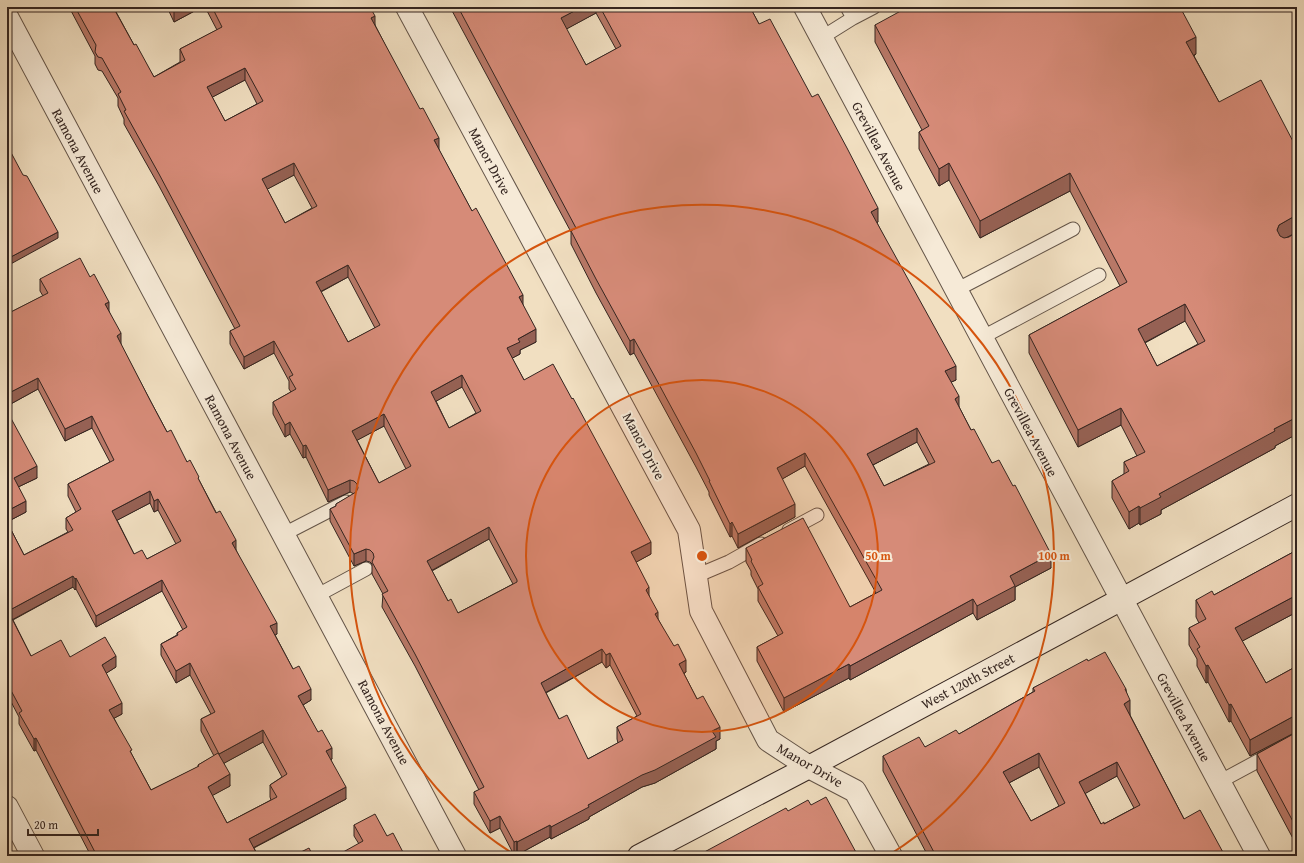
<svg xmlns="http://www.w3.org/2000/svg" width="1304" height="863" font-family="'Gentium Book Plus',serif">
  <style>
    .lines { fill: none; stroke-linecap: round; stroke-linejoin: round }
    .service-casing { stroke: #635448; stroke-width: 15 }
    .minor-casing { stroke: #635448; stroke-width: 24 }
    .tertiary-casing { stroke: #635448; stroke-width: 24 }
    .secondary-casing { stroke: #342520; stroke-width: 24 }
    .service { stroke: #f6ead7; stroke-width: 13 }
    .minor { stroke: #f6ead7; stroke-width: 22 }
    .tertiary { stroke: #f6ead7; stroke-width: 22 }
    .secondary { stroke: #f6ead7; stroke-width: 22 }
    .wall { fill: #b87867; stroke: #342520; fill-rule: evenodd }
    .shaded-wall { fill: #966154; stroke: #342520 }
    .building { fill: #d68b78; stroke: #342520; fill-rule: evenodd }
    .ring { fill: none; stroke: #d6540e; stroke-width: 2 }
    .labels { text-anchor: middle; stroke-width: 4; stroke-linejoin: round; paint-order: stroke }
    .street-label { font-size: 14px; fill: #342520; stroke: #f6ead7 }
    .centre { fill: #d6540e; stroke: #f6ead7; stroke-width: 2 }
    .ring-label { font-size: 12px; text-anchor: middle; font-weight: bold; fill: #d6540e; stroke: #f6ead7; stroke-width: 4; stroke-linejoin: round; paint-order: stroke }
  </style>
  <rect width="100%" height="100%" fill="#f1dfc1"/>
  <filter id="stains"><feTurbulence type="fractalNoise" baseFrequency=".005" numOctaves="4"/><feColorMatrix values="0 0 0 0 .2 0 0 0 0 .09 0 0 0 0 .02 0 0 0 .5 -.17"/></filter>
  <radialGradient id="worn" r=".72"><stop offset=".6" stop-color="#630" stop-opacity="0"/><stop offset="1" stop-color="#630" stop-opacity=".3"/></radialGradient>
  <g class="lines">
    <g class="service-casing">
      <path id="service" d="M847,7L853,18
        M821,38L853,18L874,7
        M956,290L1073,229
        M981,338L1099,275
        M789,530L817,515
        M284,534L346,502
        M696,576L729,562L761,544
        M316,596L366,569
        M1219,782L1297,740"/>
    </g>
    <g class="minor-casing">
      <path id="minor" d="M407,7L689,530L701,611L768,740L809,767L855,791L891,856
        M805,7L1259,856
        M7,807L33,856"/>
    </g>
    <g class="tertiary-casing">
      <path id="tertiary" d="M7,17L455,856"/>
    </g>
    <g class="secondary-casing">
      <path id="secondary" d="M639,856L809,767L1297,505"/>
    </g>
    <use href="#service" class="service"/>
    <use href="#minor" class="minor"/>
    <use href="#tertiary" class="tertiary"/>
    <use href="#secondary" class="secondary"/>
  </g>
  <path class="wall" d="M69,7H122L115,10L134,45L154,77L180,62V49L217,30L205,7H370L375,25L439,150L523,306L536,342L520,350V354L512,358L524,380L651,554L636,562L658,619L686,672L684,674L697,699L720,739L716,741V749L655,783L642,787L589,817V819L551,839L550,837L517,855V853L514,855L500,828L490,833L474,804V792L479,790L415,666L382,607L383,594L372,574V564L370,562L366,561L354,566L330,521V509L336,506V504L354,494L350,492L328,502L306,457L303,458L290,434L285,437L273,414V402L291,392L289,389V381L274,353L244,369L230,344V331L235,329L159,186L124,124V119L118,106V98L102,71L98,70L95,64V56ZM245,80L257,104L225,121L212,97ZM294,175L312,208L285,223L267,189ZM348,277L375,328L348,342L321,292ZM462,387L476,413L449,428L436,401ZM384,426L406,469L379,483L357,440ZM489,539L513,584L458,613L448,601L432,571ZM602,662L606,668L610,665L637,716L617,727V739L618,743L588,759L559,719L546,693Z
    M167,7H202L174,22Z
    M450,7H750L759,24L878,222L877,223L956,380L951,382L959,407L971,430L992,463L1051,568L1015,587V600L977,620L973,613L850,680L849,678L784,712L757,661V647L778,636L758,601V589L751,575V571L746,562V548L850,607L876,593L805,466L782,479L795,517L738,548L732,536L730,537L709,495V492L696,467L634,353L630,355L596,293L571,244V232ZM596,13L616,49L586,65L566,29ZM917,442L929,464L884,486L873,465Z
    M875,25L1196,54L1194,56L1219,102L1297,149V434L1275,446V448L1161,510V514L1140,525L1139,523L1129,529L1112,498V481L1124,474V462L1137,456L1121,425L1078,447L1029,353V335L1120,286L1070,191L980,238L949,180L939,186L919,149V132L922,130L875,42ZM1185,321L1198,344L1157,366L1145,343Z
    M40,279L109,311L121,345L151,402L167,432L199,480L236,550L277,634L275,635L293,669L311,700L303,705L332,759L331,760L346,799L254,848L258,856H91L36,750L34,751L19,724V717L7,694V411L37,478L18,487L26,512L7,522L24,555L68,532L66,529V518L76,512L68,496V484L110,462L92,428L65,441L38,389L7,406V314L43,296L40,291ZM150,503L154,512L158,510L176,544L147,559L134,554L117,520ZM73,587L75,590L76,589L96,627L162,591L183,630L177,633V635L161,644V655L176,683L190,675L211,714L201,719V731L214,756L198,765V767L151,790L132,755L114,718L122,714L106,673L116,667L70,657L31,656L13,620ZM263,742L282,777L270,785V797L271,800L227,823L212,795L230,786L224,763Z
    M1297,550V621L1293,614L1242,641L1266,683L1297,666V846L1257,771V754L1296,733H1294L1250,756L1231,721L1229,722L1208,682L1206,683L1197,666V659L1189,645V628L1199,623L1196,617V600L1214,595Z
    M1088,661L1126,689L1130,715L1184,819L1225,856H928L883,771V756L925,747L959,734L1033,692V688ZM1039,767L1059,806L1031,821L1009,783ZM1117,776L1134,808L1104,824H1101L1085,793Z
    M354,825L387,836L359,844L354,836Z"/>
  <path class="shaded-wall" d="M110,7H122L110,13Z
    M179,7H202L174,22V9Z
    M582,7H596V13L561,32V18Z
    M375,16V28L371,18Z
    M1196,37V54L1186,59V42Z
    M245,68V80L207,100V87Z
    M439,138V150L434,140Z
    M294,163V175L262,192V179Z
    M949,163V180L939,186V169Z
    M1070,173V191L980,238V221Z
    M878,208V222L871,226V212Z
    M1293,217V234L1279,242L1277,230L1279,225Z
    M58,232V238L7,266V259Z
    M348,265V277L316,294V282Z
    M523,295V307L519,297Z
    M109,302V313L105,304Z
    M1185,304V321L1138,346V329Z
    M536,329V342L520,350V354L507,361V348L518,339Z
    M121,333V345L117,336Z
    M634,339V353L630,355V341Z
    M274,341V353L244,369V357Z
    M956,366V380L945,385V371Z
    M462,375V387L431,404V392Z
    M38,378V389L7,406V394Z
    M959,396V410L955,399Z
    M1121,408V425L1078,447V430Z
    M384,414V426L352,443V431Z
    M92,416V428L65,441V429Z
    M1297,417V434L1275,446V448L1161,510V514L1140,525V508L1159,494L1274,429Z
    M290,422V434L285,437V425Z
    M917,428V442L867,468V454Z
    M306,445V457L303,458V446Z
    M805,453V466L777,482V468Z
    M37,466V478L14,489V478Z
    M350,480V492L328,502V490Z
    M150,491V503L112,523V511Z
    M158,499V510L154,512V501Z
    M26,501V512L7,522V511Z
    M795,504V517L738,548V534Z
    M1139,506V523L1129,529V512Z
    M732,522V536L730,537V524Z
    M489,527V539L427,573V561Z
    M236,540V552L232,543Z
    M651,542V554L631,565V552Z
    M366,549V561L354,566V554Z
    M1051,554V568L1015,587V600L977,620V606L1010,576Z
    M73,576V587L8,622V611Z
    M76,578V589L75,590V579Z
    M162,580V591L96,627V616Z
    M649,587V599L646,590Z
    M1293,597V614L1235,645V628Z
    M973,599V613L850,680V666Z
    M658,612V624L655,614Z
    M277,623V634L270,638V626Z
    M602,649V662L541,695V683Z
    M610,653V665L606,668V655Z
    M116,656V667L102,676V665Z
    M686,660V672L679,676V664Z
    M190,663V675L176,683V671Z
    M849,664V678L784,712V698Z
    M1208,665V682L1206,683V666Z
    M311,689V700L298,708V696Z
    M1130,700V715L1124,718V704Z
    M122,703V714L109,721V710Z
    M1231,704V721L1229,722V705Z
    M1294,716V733L1250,756V740Z
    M720,727V739L716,741V749L655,783L642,787L589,817V819L551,839V827Z
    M263,730V742L219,766V754Z
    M36,738V750L34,751V739Z
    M332,748V759L326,763V751Z
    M1039,753V767L1003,786V772Z
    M1117,762V776L1079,797V782Z
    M230,774V786L208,798V787Z
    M346,787V799L249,850V839Z
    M500,816V828L490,833V821Z
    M550,825V837L517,855V842Z
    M517,841V853L514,855V842Z"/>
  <path class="building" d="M75,7H113L134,45L136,44L154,77L185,60L180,49L222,27L212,7H370L375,16L371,18L420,109L423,108L439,138L434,140L472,211L476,208L523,295L519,297L536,329L518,339L520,342L507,348L524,380L553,364L572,399L573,398L651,542L631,552L649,587L646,590L658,612L655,614L674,646L678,644L686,660L679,664L697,699L703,696L720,727L712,731L716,737L655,770L642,775L588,805L589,807L551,827L550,825L517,842V841L514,842L500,816L490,821L474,792L484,787L415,654L382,594L388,591L372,562L374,557L373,553L370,550L366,549L354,554L330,509L336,506V504L356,492L358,488L357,484L354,481L350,480L328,490L306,445L303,446L290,422L285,425L273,402L296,389L289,377L293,375L274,341L244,357L230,331L240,326L159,174L124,111L126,110L118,94L121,92L102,58L98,57L95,52L96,45ZM245,68L263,101L225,121L207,87ZM294,163L317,206L285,223L262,179ZM348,265L380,325L348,342L316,282ZM462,375L481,411L449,428L431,392ZM384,414L411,466L379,483L352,431ZM489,527L517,580V582L458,613L451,599L448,601L427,561ZM602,649L606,655L610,653L641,714L617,727L623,740L588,759L567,715L559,719L541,683Z
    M173,7H179L174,9Z
    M458,7H582L561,18L586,65L621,46L600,7H750L759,24L770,19L812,97L818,94L847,148L878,208L871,212L956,366L945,371L959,396L955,399L971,430L974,429L992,463L999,460L1013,486L1015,485L1051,554L1010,576L1015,586L977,606L973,599L850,666L849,664L784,698L757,647L783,633L758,587L763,584L751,561L752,560L746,548L803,518L850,607L882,590L805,453L777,468L795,504L738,534L732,522L730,524L709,481H710L696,453L655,377L634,339L630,341L596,279L571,231L576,228ZM917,428L935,462L884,486L867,454Z
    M908,7H1180L1196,37L1186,42L1219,102L1261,80L1297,149V216L1293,217L1279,225L1277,230L1280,236L1284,238L1289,237L1297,232V417L1274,429L1275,431L1159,494L1161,497L1140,508L1139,506L1129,512L1112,481L1129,471L1124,462L1145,452L1121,408L1078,430L1029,335L1127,282L1070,173L980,221L949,163L939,169L919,132L929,126L875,25ZM1185,304L1205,341L1157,366L1138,329Z
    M7,145L23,175L27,176L58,232L7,259Z
    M80,258L90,277L94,274L109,302L105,304L121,333L117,336L151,402L167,432L171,430L187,462L190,460L199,477L198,478L216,513L220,511L236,540L232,543L277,623L270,626L293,669L299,666L311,689L298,696L318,732L322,730L332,748L326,751L346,787L249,839L258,856H97L36,738L34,739L19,713L22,711L7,683V522L24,555L73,530L66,518L81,509L68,484L114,460L92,416L65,429L38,378L7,394V314L48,293L40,279ZM150,491L154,501L158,499L181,541L147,559L142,550L134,554L112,511ZM73,576L75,579L76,578L96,616L162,580L187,627L177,633L178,635L161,644L176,671L190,663L215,712L201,719L219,754L263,730L287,774L270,785L277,797L227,823L208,787L230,774L218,753L198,765L199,766L151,790L130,751L132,750L109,710L122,703L102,665L116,656L105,637L70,657L61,640L31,656L8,611Z
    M7,411L37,466L14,478L26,501L7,511Z
    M1297,550V604L1293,597L1235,628L1266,683L1297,666V716H1294L1250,740L1231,704L1229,705L1208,665L1206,666L1197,649L1200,647L1189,628L1206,619L1196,600L1212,591L1214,595Z
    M1105,652L1126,689H1125L1130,700L1124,704L1184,819L1200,810L1225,856H936L883,756L919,737L925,747L956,730L959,734L1035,691L1033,688L1087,659L1088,661ZM1039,753L1065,803L1031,821L1003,772ZM1117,762L1140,805L1104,824V822L1101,824L1079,782Z
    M1297,732V829L1257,754Z
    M826,797L858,856H697L786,808L788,811L808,800L811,805Z
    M375,814L387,836L393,833L405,856H336L363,841L354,825Z
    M309,848L313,856H293Z"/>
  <circle cx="702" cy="556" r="176" fill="#d6540e" fill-opacity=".12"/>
  <g class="ring">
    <circle cx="702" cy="556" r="176"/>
    <path d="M515 855A352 352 0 1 1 889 855"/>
  </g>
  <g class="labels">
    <g class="street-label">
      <text transform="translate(879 146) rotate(62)" y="5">Grevillea Avenue</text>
      <text transform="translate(78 151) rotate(62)" y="5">Ramona Avenue</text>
      <text transform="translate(490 161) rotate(62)" y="5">Manor Drive</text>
      <text transform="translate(1031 432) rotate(62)" y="5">Grevillea Avenue</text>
      <text transform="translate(231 437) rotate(62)" y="5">Ramona Avenue</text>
      <text transform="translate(644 446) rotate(62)" y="5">Manor Drive</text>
      <text transform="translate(968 681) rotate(-28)" y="5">West 120th Street</text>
      <text transform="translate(1184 717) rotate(62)" y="5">Grevillea Avenue</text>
      <text transform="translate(384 722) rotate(62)" y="5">Ramona Avenue</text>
      <text transform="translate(810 765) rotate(30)" y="5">Manor Drive</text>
    </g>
  </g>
  <circle cx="702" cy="556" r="6" class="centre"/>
  <g class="ring-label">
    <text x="878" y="560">50 m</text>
    <text x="1054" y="560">100 m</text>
  </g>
  <rect width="1304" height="863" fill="none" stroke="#f1dfc1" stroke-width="24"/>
  <rect x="8" y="8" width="1288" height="847" fill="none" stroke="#342520" stroke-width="2"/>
  <rect x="12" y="12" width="1280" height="839" fill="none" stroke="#342520"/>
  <path d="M28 829v6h70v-6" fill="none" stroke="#342520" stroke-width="2"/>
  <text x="34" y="829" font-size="12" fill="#342520" stroke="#f6ead7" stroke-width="3" paint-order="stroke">20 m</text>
  <rect width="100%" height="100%" filter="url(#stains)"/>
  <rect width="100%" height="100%" fill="url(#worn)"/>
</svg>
